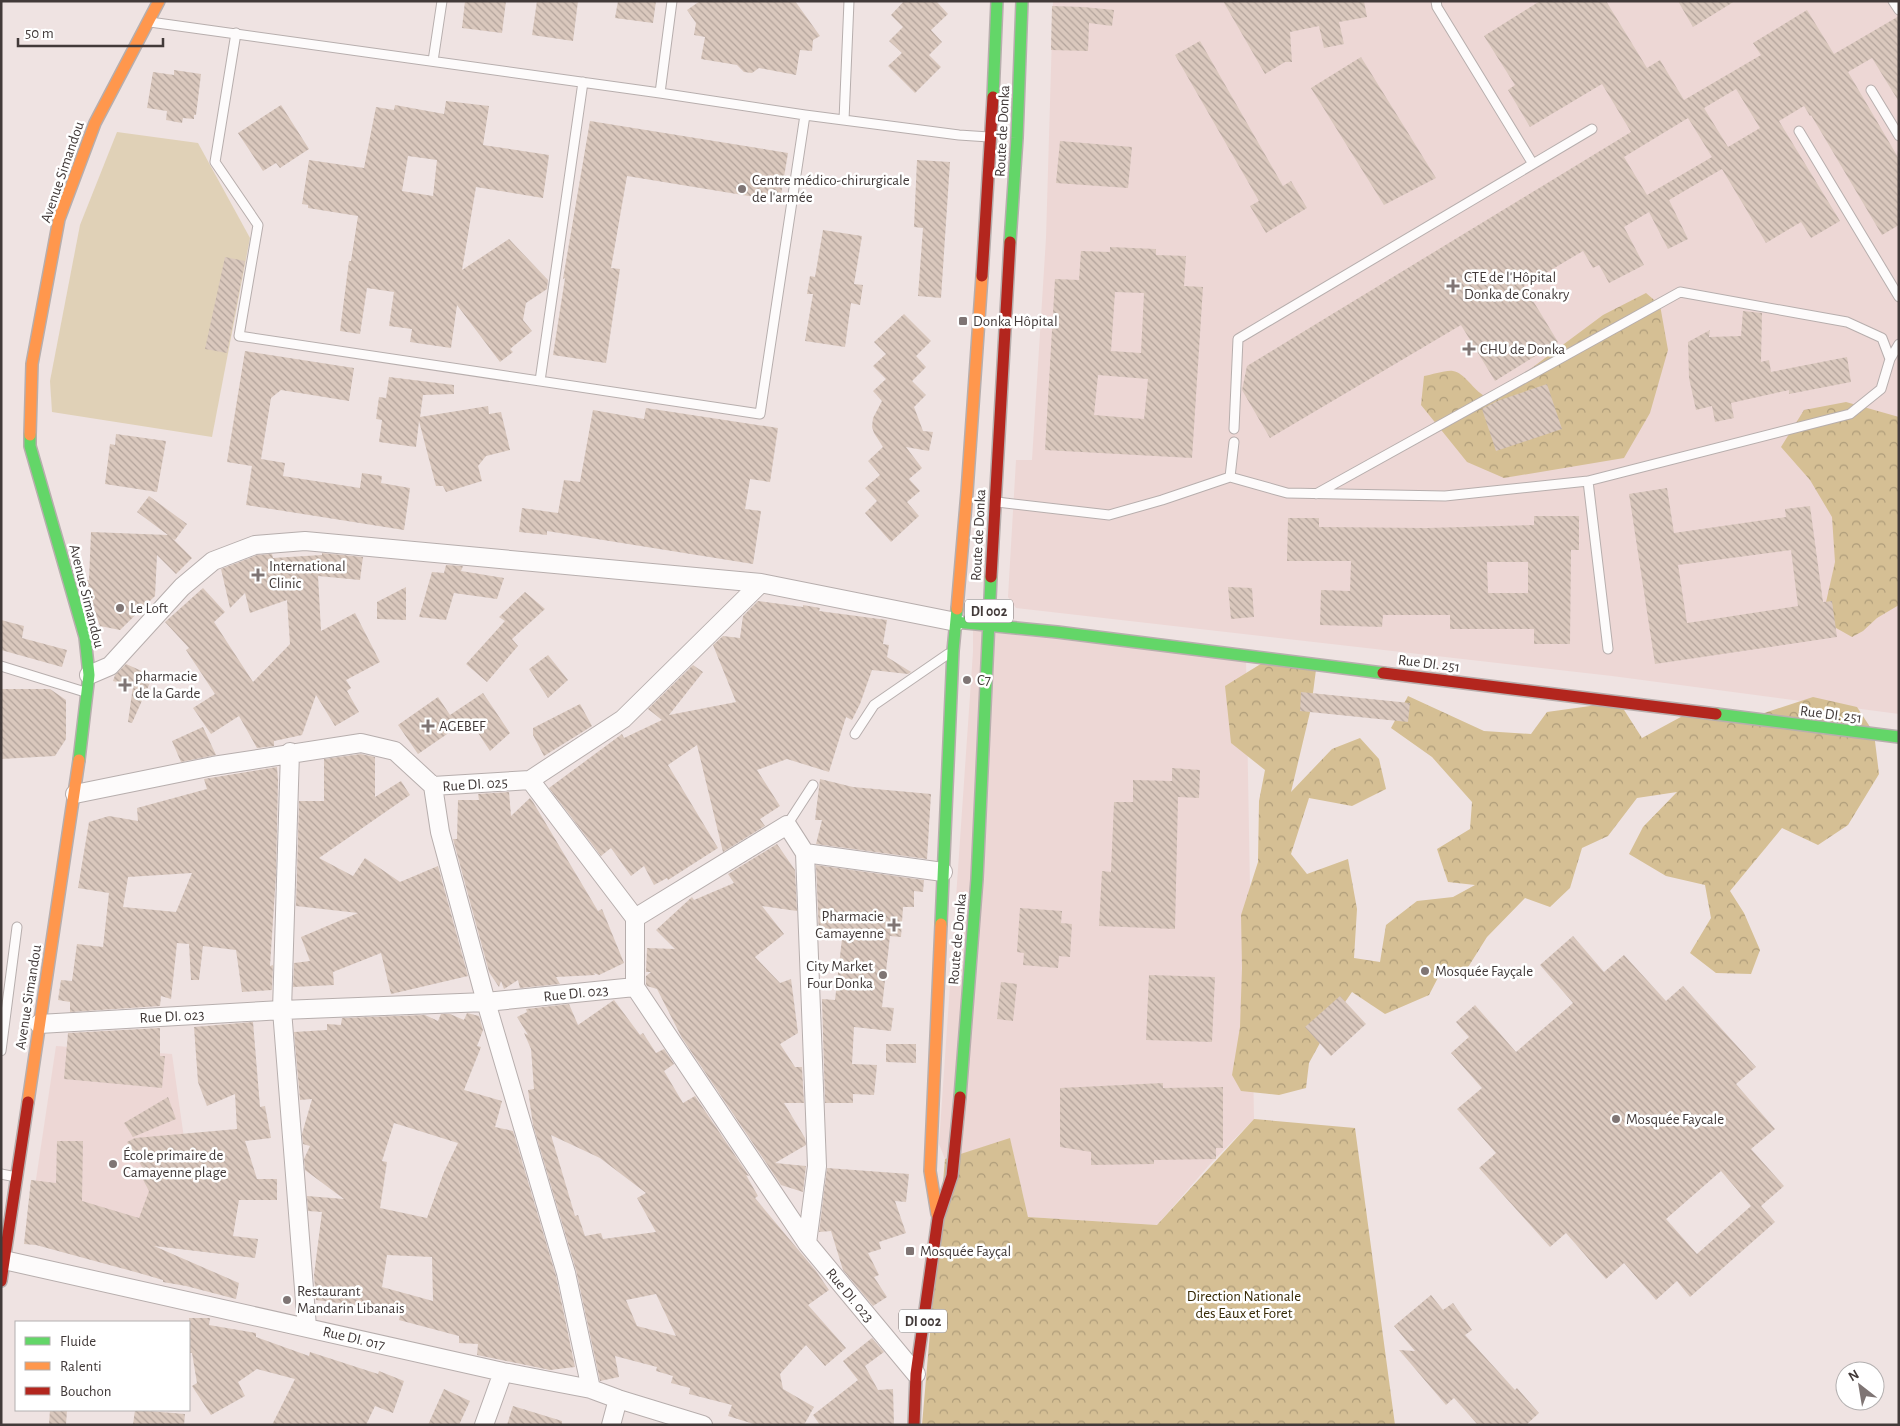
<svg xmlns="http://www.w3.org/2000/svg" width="1900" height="1426" font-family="'Alegreya Sans',sans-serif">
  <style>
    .built { fill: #edd7d5 }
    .forest { fill: url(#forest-crowns) }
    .pitch { fill: #e0d1b7 }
    .building { fill: url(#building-back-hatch); fill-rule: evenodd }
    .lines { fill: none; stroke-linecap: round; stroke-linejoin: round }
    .lane-casing { stroke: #b7aead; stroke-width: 11 }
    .street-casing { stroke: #b7aead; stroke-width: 20 }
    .fast-casing { stroke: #b7aead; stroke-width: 14 }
    .slow-casing { stroke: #b7aead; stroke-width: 14 }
    .jam-casing { stroke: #b7aead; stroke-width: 14 }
    .lane { stroke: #fdfbfb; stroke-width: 9 }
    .street { stroke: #fdfbfb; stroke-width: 18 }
    .fast { stroke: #63d668; stroke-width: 11 }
    .slow { stroke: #ff974d; stroke-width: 11 }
    .jam { stroke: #b3261e; stroke-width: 11 }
    .poi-dot { fill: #7f7574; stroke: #fff; stroke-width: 2 }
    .labels { text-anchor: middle; stroke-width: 5; stroke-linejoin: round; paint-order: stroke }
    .shield { fill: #fff; stroke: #7b7574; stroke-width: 1 }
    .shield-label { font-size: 14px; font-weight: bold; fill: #423a39 }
    .street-label { font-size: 15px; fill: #423a39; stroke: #fff }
    .poi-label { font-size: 15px; fill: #423a39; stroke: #fff; text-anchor: start }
    .park-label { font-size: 15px; fill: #372a06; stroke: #fff }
  </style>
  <defs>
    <pattern id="forest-crowns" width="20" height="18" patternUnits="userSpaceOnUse" patternTransform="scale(1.25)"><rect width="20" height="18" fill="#d5bf94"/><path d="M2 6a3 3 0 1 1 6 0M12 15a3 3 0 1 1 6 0" fill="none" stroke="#ae9c7a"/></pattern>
    <pattern id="building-back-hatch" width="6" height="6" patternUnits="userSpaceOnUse" patternTransform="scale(1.25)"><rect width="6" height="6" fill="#dac8bd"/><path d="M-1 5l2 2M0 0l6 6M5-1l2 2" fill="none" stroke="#b2a39b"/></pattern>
  </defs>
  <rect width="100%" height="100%" fill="#efe3e2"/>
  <path class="built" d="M1053,1H1899V714L1612,676L1016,608L1008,597L1016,460H1032L1046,238Z
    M973,630L1246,660L1254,1119L1211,1163L1157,1225L1028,1217L1010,1139L945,1159L939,1144L973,652Z
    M56,1046L172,1054L185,1145L141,1256L35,1186Z"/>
  <path class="forest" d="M1646,293L1660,305L1668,350L1650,413L1624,458L1504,478L1467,462L1421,405L1424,376C1432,375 1445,370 1453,371C1464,372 1474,391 1485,396L1529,370L1603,315Z
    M1846,402L1899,417V605L1877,618L1863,631L1852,637L1822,620L1835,562L1832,517L1810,480L1781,447L1804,410Z
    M1277,654L1317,662L1311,708L1291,792L1332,749L1360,738L1379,759L1386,789L1352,806L1309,798L1291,854L1307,874L1348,859L1357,909L1354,958L1380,962L1386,925L1417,901L1453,897L1475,885L1448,882L1437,849L1470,829L1472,802L1432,757L1391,728L1408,696L1484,731L1531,734L1547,712L1619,702L1642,738L1690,712L1743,720L1813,697L1857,707L1874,733L1879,774L1848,825L1818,845L1782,828L1730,891L1744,913L1760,950L1751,974L1716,973L1690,953L1711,918L1705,885L1666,876L1629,854L1643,827L1677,792L1637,798L1608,836L1582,848L1570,888L1550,907L1525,898L1487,937L1465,972L1442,970L1429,995L1385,1014L1352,992L1332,1021L1309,1063L1306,1088L1279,1095L1241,1091L1232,1075L1240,1027L1242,968L1241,915L1258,862L1259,801L1265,770L1231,743L1225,686Z
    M1254,1119L1355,1128L1395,1425H922L945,1159L1010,1138L1028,1217L1157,1225Z"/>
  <path class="pitch" d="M117,132L198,143L250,238L212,437L52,412L50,381L80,225Z"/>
  <path class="building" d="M465,1H506L502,33L462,28Z
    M537,1H578L573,41L532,35Z
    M618,1H656L653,23L615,18Z
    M700,1H795L820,36L813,40L812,51L800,50L796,75L759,68L752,73L744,72L737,65L701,59L705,37L694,35L696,23L687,10Z
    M904,1H936L948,14L931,30L942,42L929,55L941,67L915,93L888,66L902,53L889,41L903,27L891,15Z
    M1223,1H1364L1367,17L1339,22L1344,44L1324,48L1319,26L1290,32L1292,62H1285L1265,74Z
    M1540,1H1606L1647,68L1660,60L1684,100L1761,55L1753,43L1807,10L1834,54L1899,16V102L1872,58L1848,72L1899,159V225L1882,235L1811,115L1810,116L1804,106L1779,121L1840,221L1811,238L1801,222L1766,243L1722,169L1669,200L1688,239L1668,249L1649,212L1624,227L1644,265L1609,283L1599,265L1593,268L1583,251L1524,286L1558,342L1495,381L1461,325L1270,438L1242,390L1247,366L1631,132L1602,84L1530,127L1508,90L1515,85L1484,36ZM1736,89L1760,128L1728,147L1704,108ZM1688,118L1712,157L1647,195L1624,157Z
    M1678,1H1735L1693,27Z
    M1052,6L1083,7L1114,10L1112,26L1089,23L1088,51L1051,50Z
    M1200,41L1283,186L1291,181L1307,208L1266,233L1250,206L1259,201L1175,55Z
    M1361,57L1436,178L1384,205L1311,88Z
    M174,70L201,74L196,115H194V119L183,118L182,123L166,120L167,111L147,108L153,72L174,75Z
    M446,101L489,106L483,145L549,155L543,198L476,187L462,270L509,239L548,280L547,289L526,303L523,320L532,331L510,349L513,352L500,362L457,305L451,348L410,342L412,329L389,326L394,292L367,288L360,334L340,331L349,261H351L358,216L308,208V205L302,204L309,160L364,168L376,107L394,110L395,105L444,114ZM408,156L437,160L433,196L402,191Z
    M281,105L309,149L280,168L276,163L263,171L238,133Z
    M590,121L788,153L780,201L627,176L611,268L620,269L606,363L553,355L565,278L563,279Z
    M1060,141L1132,147L1128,188L1056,183Z
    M917,160L950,162L941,298L918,296L923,228L914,227Z
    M823,230L862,236L854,284L863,285L860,305L851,303L845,347L805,341L813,294H807L810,276L815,277Z
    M1110,247L1156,249V255L1186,256L1184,286L1203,287L1192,458L1045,450L1055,279L1079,280L1081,251L1110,252ZM1115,292L1144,293L1141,353L1111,351ZM1098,375L1148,379L1144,419L1094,415Z
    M225,257L245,261L227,353L205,349Z
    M1743,311L1762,313L1761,362L1769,360L1771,372L1847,357L1851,382L1789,394V390L1731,403L1734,418L1715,422L1712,406L1696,410L1689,378L1688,342L1710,330L1709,337L1741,336Z
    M904,314L931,341L916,356L926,367L912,381L926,395L914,407L923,431L933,432L929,451L906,447L922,468L909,479L920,491L907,502L919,516L891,542L865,513L877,501L865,488L880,475L868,461L883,447L874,433L872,427L873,418L882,401L873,391L886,379L873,366L886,354L874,342Z
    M245,351L354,368L349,401L281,390L271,398L261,459L285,463L283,476L360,488L362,473L382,476L381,483L410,488L404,530L246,505L252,466L227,462Z
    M389,377L454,385V394L423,395L420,417L488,406L489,414L501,412L510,450L486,456L478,466L482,481L446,492L443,486H436L419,421L416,447L379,442L382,420L376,419L379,397L386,398Z
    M1547,384L1562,429L1496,451L1482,409L1497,401Z
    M646,408L778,428L770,482L750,479L745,509L761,511L753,564L547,531V535L519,532L522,508L558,513L564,480L580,482L593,410L644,419Z
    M116,434L166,441L157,492L105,484L110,444L115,445Z
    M1667,488L1674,533L1786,517L1785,509L1810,506L1823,602L1832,601L1837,637L1655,664L1629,494ZM1791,550L1798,606L1687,623L1678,565Z
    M149,496L187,524L175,540L172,538L192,558L176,574L157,555L155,596L120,630L100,626L84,580H89L91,532L168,535L137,512Z
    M1534,516H1579V550H1571L1570,644H1534V629H1450V615H1383L1382,627L1320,625L1321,590L1350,591L1351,561H1287L1288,518H1319V527L1427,528L1534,525ZM1487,562H1528V593H1488Z
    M322,553L363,557L360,580L318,576L321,631L355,613L380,662L346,680L351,688L347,691L359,712L335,726L316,695L302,735L274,741V746L257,748L239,716L211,734L193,708L215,694L186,650L189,648L165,622L203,588L225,612L214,622L253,682L290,644L287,600L250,613L245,593L230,608L221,569L257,555L272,554L273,558L322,555Z
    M446,565L463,566L461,571L504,578L497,599L454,593L446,620L419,617L432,572L444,573Z
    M406,587V620L377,619V602Z
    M1228,587L1252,588L1254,617L1231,619Z
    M525,592L545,609L512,639L518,646L487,682L466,664L505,621L499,617Z
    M758,601L803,607V605L820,608L819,611L887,620L883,644L889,645L887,657L911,672L908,674L872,670L860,704L852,720L846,717L829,772L787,759L757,770L780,806L760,819L765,826L723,852L697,745L668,765L718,848L668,880L667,878L654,885L644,866L631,876L611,848L601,856L549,788L622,734L624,738L662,720L648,709L693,665L703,672L669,715L736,702L713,645L723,636L740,638L743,616Z
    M1,620L24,626L22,638L67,650L62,667L1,650Z
    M548,655L568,680L548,698L529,669Z
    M126,664L153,676L132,723L128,722L133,686L113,681L115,675Z
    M1,689H50L66,700V739L55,756L1,759Z
    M1301,692L1410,703L1408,722L1300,711Z
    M483,693L510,733L490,751L469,719L418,754L398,725L438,697L450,715Z
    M580,704L592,726L544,756L533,735V728Z
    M203,727L216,755L181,762L172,741Z
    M361,754L375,757V797L401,781L410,795L319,858L353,876L365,858L400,882L438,866L468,976L391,994L381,953L333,972L334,985L293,987L294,963L310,961L301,937L358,913L296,906L299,801H324V759Z
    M277,767L278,780L276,875L270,966L273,965L272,990L242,992L236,950L203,946L199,980H191L189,944L177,943L171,999L161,996L160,1006L70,1012V1002L58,1000L61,980L72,981L77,944L103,947L109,893L78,888L89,822L109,816L138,821L137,808L207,789L204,779ZM192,873L176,912L123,907L128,877Z
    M1172,768L1200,770L1199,798L1178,797L1175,929L1099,926L1102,871L1111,872L1114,802H1133V780L1172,781Z
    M820,779L853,787L931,794L927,859L816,844L822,820H815Z
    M509,792L511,816L530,798L533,802L598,911L602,909L624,963L599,975L594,973L595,975L556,977L560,984L520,988L518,980L504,989L501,981L499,987L489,972L453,839H457L458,800H479L478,794Z
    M777,844L795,870L797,911L762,906L784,934L755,957L780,983L791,979L798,1033L780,1044L795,1067H802L804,1103H784L805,1138L806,1145L775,1163L806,1166L803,1192L781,1185L682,1038L657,989L647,986L646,984V976L651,972H646L647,948L675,949L656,930L692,897L694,900L734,883L728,874Z
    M816,865L924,880L923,892L914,891V907H903L901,937L890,936L882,1007L894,1008L891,1031L854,1027L852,1064L877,1065L874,1095L853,1094V1103H825L822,999L835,1000L842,939H834V936H819Z
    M1020,908L1062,911L1061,923L1072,924L1070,957L1059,956L1058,968L1023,965L1024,953L1017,952Z
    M1573,936L1604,972L1624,955L1666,1001L1683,986L1756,1067L1736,1084L1775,1129L1751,1149L1784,1186L1761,1206L1775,1222L1690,1297L1677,1281L1656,1300L1624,1263L1606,1279L1566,1233L1550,1247L1479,1168L1496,1153L1457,1109L1482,1088L1451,1053L1469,1037L1456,1022L1475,1005L1516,1052L1573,1003L1540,965ZM1721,1171L1751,1206L1697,1254L1666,1219Z
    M1149,975L1215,977L1212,1042L1146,1040Z
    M1001,982L1017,984L1013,1021L997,1019Z
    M1340,996L1366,1024L1331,1056L1305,1027Z
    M614,1000L640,1035L643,1033L656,1053L664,1049L674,1064L664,1071L683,1103L695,1096L749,1176L746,1175L758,1196L755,1198L816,1271L829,1290L808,1305L846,1348L825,1366L806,1345L780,1374L783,1389L814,1407L804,1425H757L728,1416L732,1405L689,1394L690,1388L671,1383L673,1376L656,1371L657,1367L615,1356L619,1377L600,1381L576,1270L533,1125L528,1090L534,1089L531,1049L524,1033L528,1035L517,1017L527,1012L526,1009L569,1004L578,1025ZM551,1135L600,1158L646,1193L637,1198L656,1232L603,1239L601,1233L585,1236L578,1215L575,1216ZM656,1294L676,1336L637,1326L626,1300Z
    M467,1013L479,1016L483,1030L477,1046L481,1047L464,1090L502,1101L495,1127L513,1131L556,1276L575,1367L550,1370L477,1355L478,1344L459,1343V1336L399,1320L401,1311L316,1300L314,1275L322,1212L308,1211L307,1196L344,1199L305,1170L304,1159L310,1146L303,1144L302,1134L312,1099L300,1100L294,1032L327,1030V1024L341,1025L342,1018L425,1015L438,1021L441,1014H450L464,1020ZM394,1123L458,1143L444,1172L427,1218L380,1208L387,1162L382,1161ZM387,1255L432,1257L433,1301L382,1287Z
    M253,1022L260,1107L265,1106L271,1138L245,1141L257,1179H277V1200H239L233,1236L258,1239L255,1258L154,1246L239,1283L236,1299L186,1286L163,1282V1280L139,1273L36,1245L24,1244L31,1180L56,1183L57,1141H83L82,1201L139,1218L149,1191L140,1174L145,1172L127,1142L135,1138L237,1129L235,1094L207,1106L198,1082L194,1027Z
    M160,1028V1056H165L162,1088L64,1079L68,1033Z
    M886,1044H916V1063L886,1062Z
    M1163,1083V1088L1223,1087V1148H1216V1159L1154,1160V1164L1091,1165V1152L1060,1147V1088Z
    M168,1097L176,1119L133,1137L124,1123Z
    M827,1168L909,1174L906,1202L895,1201L906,1233L879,1242L881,1249L868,1253L879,1275L874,1277L887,1297L873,1306L843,1270L831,1231L819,1232Z
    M1431,1295L1443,1310L1453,1303L1472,1330L1465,1335L1515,1390L1517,1388L1539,1413L1526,1425H1478L1454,1398L1446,1405L1399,1350L1415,1351L1394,1326Z
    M189,1318H210L209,1325L256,1333V1337L309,1356L310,1352L378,1374L379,1371L404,1381L393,1413L375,1406L366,1425H272L295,1379L257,1369L238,1382L245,1396L211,1415L192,1386L197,1383L192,1353H189Z
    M872,1338L884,1352L865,1366L878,1390L893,1389L894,1425H820L813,1415L858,1380L843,1361Z
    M444,1389L470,1401L459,1425H428Z
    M513,1406L562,1421V1425H507Z
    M50,1410H67L66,1425H49Z
    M135,1410L185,1414L184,1425H133Z"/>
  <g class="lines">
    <g class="lane-casing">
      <path id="lane" d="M1436,1L1437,7L1533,164
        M1893,1L1899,10
        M150,22L660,93L805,115L959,135L989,137
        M236,33L215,162L258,225L239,336L760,414L805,115
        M433,61L442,1
        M1871,90L1899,136
        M660,93L672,1
        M844,120L849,1
        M1799,131L1899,297
        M1890,359L1899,344
        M540,381L583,82
        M1234,429L1238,339L1592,129
        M1230,477L1234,442
        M1588,481L1608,649
        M997,502L1109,515L1162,500L1230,477L1287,493L1445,496L1588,481L1850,414L1881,389L1890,359L1882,338L1847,322L1680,292L1316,494
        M1,666L85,692
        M855,734L874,705L948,654
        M787,825L813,785
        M1,1051L17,927
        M1,1174L16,1177"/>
    </g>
    <g class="street-casing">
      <path id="street" d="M89,675L110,666L182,587L213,561L255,545L305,541L761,583L956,622
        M290,752L282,1010L307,1327
        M530,780L635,918V987
        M433,786L440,832L486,1002L566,1273L591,1389
        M75,794L213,766L361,743L395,751L433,786L530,780L623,719L761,583
        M805,853L817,1166L807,1243
        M635,918L787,825L805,853L943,872
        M39,1024L282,1010L486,1002L635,987L807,1243L916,1374
        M4,1260L503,1372L591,1389L618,1399L703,1425
        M484,1425L503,1372
        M611,1425L618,1399"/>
    </g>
    <g class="fast-casing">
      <path id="fast" d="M993,97L997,1
        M1010,242L1017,138L1022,1
        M30,435V446L85,637L89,675L79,760
        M956,622L1057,632L1383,673
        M1716,714L1899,737
        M941,924L953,651L957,609
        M960,1097L977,879L991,577"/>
    </g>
    <g class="slow-casing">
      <path id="slow" d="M30,435L32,364L59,219L95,123L159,1
        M957,609L967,492L982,276
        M28,1102L79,760
        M937,1214L930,1171L941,924"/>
    </g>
    <g class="jam-casing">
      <path id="jam" d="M982,276L993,97
        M991,577L1010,242
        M1383,673L1716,714
        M1,1281L28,1102
        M914,1425L916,1374L938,1218L952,1176L960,1097"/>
    </g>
    <use href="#lane" class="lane"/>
    <use href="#street" class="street"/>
    <use href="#fast" class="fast"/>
    <use href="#slow" class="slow"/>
    <use href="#jam" class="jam"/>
  </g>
  <g class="poi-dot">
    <circle cx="742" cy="189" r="5"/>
    <path d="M1450.5 278.5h5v5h5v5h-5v5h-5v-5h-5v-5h5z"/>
    <rect x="958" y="316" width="10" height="10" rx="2.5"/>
    <path d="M1466.5 341.5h5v5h5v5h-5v5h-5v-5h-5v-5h5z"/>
    <path d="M255.5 567.5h5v5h5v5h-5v5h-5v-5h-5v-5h5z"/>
    <circle cx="120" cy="608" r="5"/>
    <circle cx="967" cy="680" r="5"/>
    <path d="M122.5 677.5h5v5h5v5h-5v5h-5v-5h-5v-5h5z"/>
    <path d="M425.5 718.5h5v5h5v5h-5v5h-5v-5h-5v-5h5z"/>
    <path d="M891.5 917.5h5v5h5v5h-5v5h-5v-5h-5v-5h5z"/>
    <circle cx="1425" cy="971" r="5"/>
    <circle cx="883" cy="975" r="5"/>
    <circle cx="1616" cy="1119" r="5"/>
    <circle cx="113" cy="1164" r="5"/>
    <rect x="905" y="1246" width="10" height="10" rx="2.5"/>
    <circle cx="287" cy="1300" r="5"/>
  </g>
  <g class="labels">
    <g class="shield">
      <rect x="965" y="599.5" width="48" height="23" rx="4"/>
      <rect x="899" y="1309.5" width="48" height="23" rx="4"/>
    </g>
    <g class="shield-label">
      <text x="989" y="616">DI 002</text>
      <text x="923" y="1326">DI 002</text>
    </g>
    <g class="street-label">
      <text transform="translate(1002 131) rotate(-87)" y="5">Route de Donka</text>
      <text transform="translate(62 172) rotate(-71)" y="5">Avenue Simandou</text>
      <text transform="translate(978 535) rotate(-87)" y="5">Route de Donka</text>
      <text transform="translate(87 596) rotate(76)" y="5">Avenue Simandou</text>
      <text transform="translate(1429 663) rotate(7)" y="5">Rue DI. 251</text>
      <text transform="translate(1831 714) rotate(7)" y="5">Rue DI. 251</text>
      <text transform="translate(475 784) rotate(-4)" y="5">Rue DI. 025</text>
      <text transform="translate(957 939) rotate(-85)" y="5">Route de Donka</text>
      <text transform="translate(576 993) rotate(-6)" y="5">Rue DI. 023</text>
      <text transform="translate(28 997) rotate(-81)" y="5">Avenue Simandou</text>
      <text transform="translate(172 1016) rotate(-3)" y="5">Rue DI. 023</text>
      <text transform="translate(850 1295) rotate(50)" y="5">Rue DI. 023</text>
      <text transform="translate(354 1338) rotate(13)" y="5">Rue DI. 017</text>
    </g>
    <g class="poi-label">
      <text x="752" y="185">Centre médico-chirurgicale<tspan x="752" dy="17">de l'armée</tspan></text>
      <text x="1464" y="282">CTE de l'Hôpital<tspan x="1464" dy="17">Donka de Conakry</tspan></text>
      <text x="973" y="326">Donka Hôpital</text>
      <text x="1480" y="354">CHU de Donka</text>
      <text x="269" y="571">International<tspan x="269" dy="17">Clinic</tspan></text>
      <text x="130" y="613">Le Loft</text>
      <text x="135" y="681">pharmacie<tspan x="135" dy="17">de la Garde</tspan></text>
      <text x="977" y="685">C7</text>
      <text x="439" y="731">AGEBEF</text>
      <text x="884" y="921" text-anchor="end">Pharmacie<tspan x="884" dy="17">Camayenne</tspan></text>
      <text x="873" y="971" text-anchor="end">City Market<tspan x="873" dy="17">Four Donka</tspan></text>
      <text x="1435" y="976">Mosquée Fayçale</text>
      <text x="1626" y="1124">Mosquée Faycale</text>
      <text x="123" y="1160">École primaire de<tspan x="123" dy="17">Camayenne plage</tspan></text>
      <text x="920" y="1256">Mosquée Fayçal</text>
      <text x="297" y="1296">Restaurant<tspan x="297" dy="17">Mandarin Libanais</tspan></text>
    </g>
    <g class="park-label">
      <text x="1244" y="1301">Direction Nationale<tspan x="1244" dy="17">des Eaux et Foret</tspan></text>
    </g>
  </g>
  <rect width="1900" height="1426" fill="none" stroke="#423a39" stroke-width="5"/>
  <rect x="15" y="1321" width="175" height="90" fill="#ffffff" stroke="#b3b0b0"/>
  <rect x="25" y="1337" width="25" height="8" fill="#63d668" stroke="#b3b0b0"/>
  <text x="60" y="1346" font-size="15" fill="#423a39">Fluide</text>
  <rect x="25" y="1362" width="25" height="8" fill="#ff974d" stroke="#b3b0b0"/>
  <text x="60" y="1371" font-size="15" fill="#423a39">Ralenti</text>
  <rect x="25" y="1387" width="25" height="8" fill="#b3261e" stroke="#b3b0b0"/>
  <text x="60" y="1396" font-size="15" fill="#423a39">Bouchon</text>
  <g transform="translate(1860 1386) rotate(329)"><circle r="24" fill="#ffffff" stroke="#b3b0b0"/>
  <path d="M0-4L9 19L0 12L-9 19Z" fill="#7f7574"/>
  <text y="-8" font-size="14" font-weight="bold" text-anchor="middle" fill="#423a39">N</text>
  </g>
  <path d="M18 38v8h145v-8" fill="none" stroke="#423a39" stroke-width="2.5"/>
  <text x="25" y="38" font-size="15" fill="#423a39" stroke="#ffffff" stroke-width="4" paint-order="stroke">50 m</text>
</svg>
